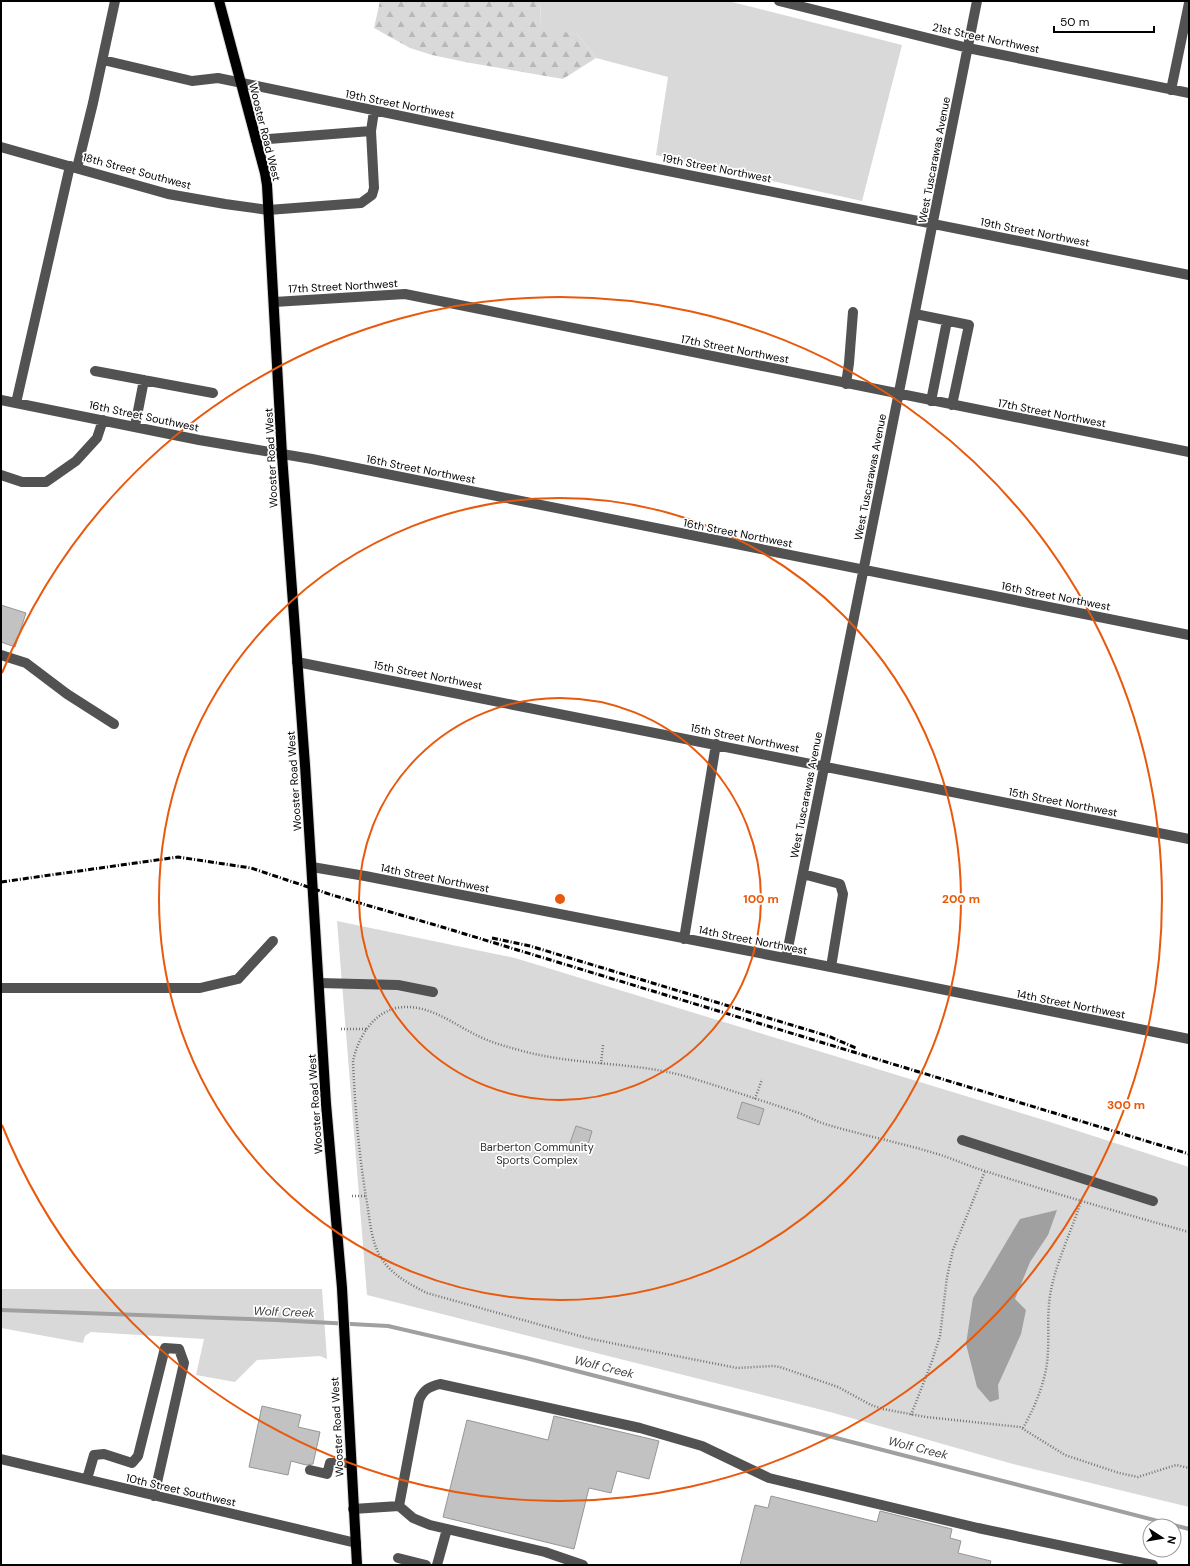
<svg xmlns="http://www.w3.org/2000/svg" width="1190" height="1566" font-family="'DM Sans',sans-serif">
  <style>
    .green { fill: #d9d9d9 }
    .forest { fill: url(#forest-firs) }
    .water { fill: #a0a0a0 }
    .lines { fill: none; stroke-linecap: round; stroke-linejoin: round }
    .stream { stroke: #a0a0a0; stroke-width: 4 }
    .building { fill: #c2c2c2; stroke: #969696 }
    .major-casing { stroke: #dbdbdb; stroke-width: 12 }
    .path { stroke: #747474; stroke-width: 2.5; stroke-dasharray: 1 2; stroke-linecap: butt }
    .minor { stroke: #525252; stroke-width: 10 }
    .major { stroke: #000; stroke-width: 10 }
    .rail { stroke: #000; stroke-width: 3; stroke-dasharray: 6 2 1 2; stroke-linecap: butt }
    .ring { fill: none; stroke: #e8590c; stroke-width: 2 }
    .labels { text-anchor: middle; stroke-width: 3.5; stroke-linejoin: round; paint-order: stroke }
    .street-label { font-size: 11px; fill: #000; stroke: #fff }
    .park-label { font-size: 11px; fill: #303030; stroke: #fff }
    .water-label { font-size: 12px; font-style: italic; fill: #414141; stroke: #fff }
    .centre { fill: #e8590c; stroke: #fff; stroke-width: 2 }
    .ring-label { font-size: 12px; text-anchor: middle; font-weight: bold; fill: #e8590c; stroke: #fff; stroke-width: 3.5; stroke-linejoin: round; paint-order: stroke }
  </style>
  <defs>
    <pattern id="forest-firs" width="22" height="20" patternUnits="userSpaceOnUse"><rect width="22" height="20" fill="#d9d9d9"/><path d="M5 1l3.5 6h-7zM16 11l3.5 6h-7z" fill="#b8b8b8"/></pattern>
  </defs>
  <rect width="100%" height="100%" fill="#fff"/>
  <path class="green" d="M541,1H728L902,45L862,201L656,155L668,77L596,58L578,35L540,27Z
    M337,921L515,958L1047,1121L1189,1167V1507L1013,1464L830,1412L367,1295Z
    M1,1289H322L327,1359L320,1356L257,1360L235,1382L196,1375L204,1339L91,1332L85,1336L83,1343L1,1328Z"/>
  <path class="forest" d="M380,1H541L540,26L578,35L596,58L563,79L465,62L432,55L410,48L374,28Z"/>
  <path class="water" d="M1057,1210L1048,1235L1030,1262L1015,1299L1026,1310L1021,1334L998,1385L999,1399L990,1402L977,1387L966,1344L973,1298L1020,1219Z"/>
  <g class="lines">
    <path class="stream" d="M1,1310L276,1320L388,1326L526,1358L1189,1529"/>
  </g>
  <path class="building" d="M1,605L26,613L15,647L1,642Z
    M742,1102L764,1109L759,1125L737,1118Z
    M576,1126L592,1131L587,1148L570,1143Z
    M262,1406L301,1415L298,1427L320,1432L313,1464L306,1465L291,1461L288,1475L249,1467Z
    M554,1416L659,1441L649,1479L617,1471L611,1493L589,1488L574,1549L443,1517L467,1420L548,1440Z
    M771,1496L877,1522L880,1511L952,1529L950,1538L961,1541L958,1553L991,1561L990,1565H740L755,1505L768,1508Z"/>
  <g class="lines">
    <g class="major-casing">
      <path id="major" d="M219,1L265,173L267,185L282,455L305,765L326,1104L342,1288L357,1565"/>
    </g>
    <path class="path" d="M341,1029H366
      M601,1064L603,1045
      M755,1099L762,1079
      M352,1196H366
      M1189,1232C1121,1213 1053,1193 985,1171C968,1166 952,1158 934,1153C898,1142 861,1135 825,1124C815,1121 806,1115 796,1112C760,1100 724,1088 688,1077C633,1061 574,1066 519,1050C504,1046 490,1042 476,1035C452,1023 426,1002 396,1008C372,1014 358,1038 353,1061C355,1109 359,1156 367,1203C370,1221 371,1240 380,1256C390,1274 409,1284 427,1293L587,1338L621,1345L737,1368L773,1366L780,1367L838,1387L871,1405L883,1409L926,1417L1020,1427L1065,1455L1119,1473L1138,1477L1176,1465L1189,1468
      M911,1415L932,1361L940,1336L947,1277L953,1250L985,1171
      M1023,1428C1034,1409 1044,1385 1047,1363C1050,1339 1046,1314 1051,1290C1057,1260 1072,1230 1081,1201"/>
    <path class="minor" d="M779,1L968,48L1189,93
      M103,60L192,81L218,78L633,164L1189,275
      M1171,90L1189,3
      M256,140L371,131
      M1,147L168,194L225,204L268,210L361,203L372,195L374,188L371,131L374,111
      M77,168L93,103L115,1
      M274,302L405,294L1189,452
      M915,314L969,325L952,405
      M95,371L213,393
      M846,384L849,363L853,312
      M1,400L199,440L312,459L1189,635
      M931,401L947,321
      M16,403L70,166
      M135,426L144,380
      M1,475L22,482H46L76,461L97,438L103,420
      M1,655L26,663L67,694L114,724
      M297,662L1189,839
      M312,867L365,876L841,969L1189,1039
      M803,874L840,884L843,894L831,967
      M684,939L716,744
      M786,958L977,1
      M319,983L398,985L433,992
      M1,988H200L238,979L273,941
      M962,1140L1153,1201
      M1,1459L356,1543
      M310,1470L327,1474L330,1463H350
      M87,1479L94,1455L104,1454L132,1463L138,1456L165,1348L179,1349L184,1363L154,1496
      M399,1506L419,1400C424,1389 429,1387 440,1384L640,1428L702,1446L769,1478L978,1528L1153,1565
      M353,1509L399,1506L413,1518L430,1525L545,1552L583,1565
      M398,1558L426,1565
      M437,1565L447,1529"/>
    <use href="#major" class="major"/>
    <path class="rail" d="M1,882L178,857L251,868L332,895L442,927L1189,1154
      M492,938L530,946L828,1036L856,1048"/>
  </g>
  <g class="ring">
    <circle cx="560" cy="899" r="201"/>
    <circle cx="560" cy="899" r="401"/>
    <path d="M2 673A602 602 0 1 1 2 1125"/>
  </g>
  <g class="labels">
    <g class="street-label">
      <text transform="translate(986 38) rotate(12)" y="4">21st Street Northwest</text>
      <text transform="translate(400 104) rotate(11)" y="4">19th Street Northwest</text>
      <text transform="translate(265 132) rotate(76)" y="4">Wooster Road West</text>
      <text transform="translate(934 160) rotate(-79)" y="4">West Tuscarawas Avenue</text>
      <text transform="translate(717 168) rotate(11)" y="4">19th Street Northwest</text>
      <text transform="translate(137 171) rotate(15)" y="4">18th Street Southwest</text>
      <text transform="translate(1035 232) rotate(11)" y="4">19th Street Northwest</text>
      <text transform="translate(343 286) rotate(-3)" y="4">17th Street Northwest</text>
      <text transform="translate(735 349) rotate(11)" y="4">17th Street Northwest</text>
      <text transform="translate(1052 413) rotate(11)" y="4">17th Street Northwest</text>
      <text transform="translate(144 416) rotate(12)" y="4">16th Street Southwest</text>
      <text transform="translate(271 458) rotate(-93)" y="4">Wooster Road West</text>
      <text transform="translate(421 469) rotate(11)" y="4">16th Street Northwest</text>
      <text transform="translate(870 477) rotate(-79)" y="4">West Tuscarawas Avenue</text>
      <text transform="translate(738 533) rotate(11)" y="4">16th Street Northwest</text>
      <text transform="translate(1056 596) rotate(11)" y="4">16th Street Northwest</text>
      <text transform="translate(428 675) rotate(11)" y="4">15th Street Northwest</text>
      <text transform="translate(745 738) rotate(11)" y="4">15th Street Northwest</text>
      <text transform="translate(294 781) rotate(-94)" y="4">Wooster Road West</text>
      <text transform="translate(806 795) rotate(-79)" y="4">West Tuscarawas Avenue</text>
      <text transform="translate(1063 802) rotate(11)" y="4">15th Street Northwest</text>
      <text transform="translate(435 878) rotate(11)" y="4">14th Street Northwest</text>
      <text transform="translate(753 940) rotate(11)" y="4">14th Street Northwest</text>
      <text transform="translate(1071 1004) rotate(11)" y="4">14th Street Northwest</text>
      <text transform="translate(315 1104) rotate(-94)" y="4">Wooster Road West</text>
      <text transform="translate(337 1427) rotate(-93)" y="4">Wooster Road West</text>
      <text transform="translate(181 1490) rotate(13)" y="4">10th Street Southwest</text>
    </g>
    <g class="park-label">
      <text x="537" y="1151">Barberton Community<tspan x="537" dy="13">Sports Complex</tspan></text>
    </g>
    <g class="water-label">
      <text transform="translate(284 1312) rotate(2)" y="4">Wolf Creek</text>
      <text transform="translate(604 1367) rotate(14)" y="4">Wolf Creek</text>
      <text transform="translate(918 1448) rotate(14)" y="4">Wolf Creek</text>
    </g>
  </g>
  <circle cx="560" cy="899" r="6" class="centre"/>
  <g class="ring-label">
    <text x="761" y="903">100 m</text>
    <text x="961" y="903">200 m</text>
    <text x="1126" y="1109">300 m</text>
  </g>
  <rect width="1190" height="1566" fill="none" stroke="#000000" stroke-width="4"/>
  <g transform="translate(1162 1538) rotate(102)"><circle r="19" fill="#ffffff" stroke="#999999"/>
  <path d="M0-3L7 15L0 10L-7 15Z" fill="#000000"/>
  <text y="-6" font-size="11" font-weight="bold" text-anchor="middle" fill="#000000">N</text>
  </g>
  <path d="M1054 26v6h100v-6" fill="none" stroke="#000000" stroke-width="2"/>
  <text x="1060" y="26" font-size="12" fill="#000000" stroke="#ffffff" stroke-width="3" paint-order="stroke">50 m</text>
</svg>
